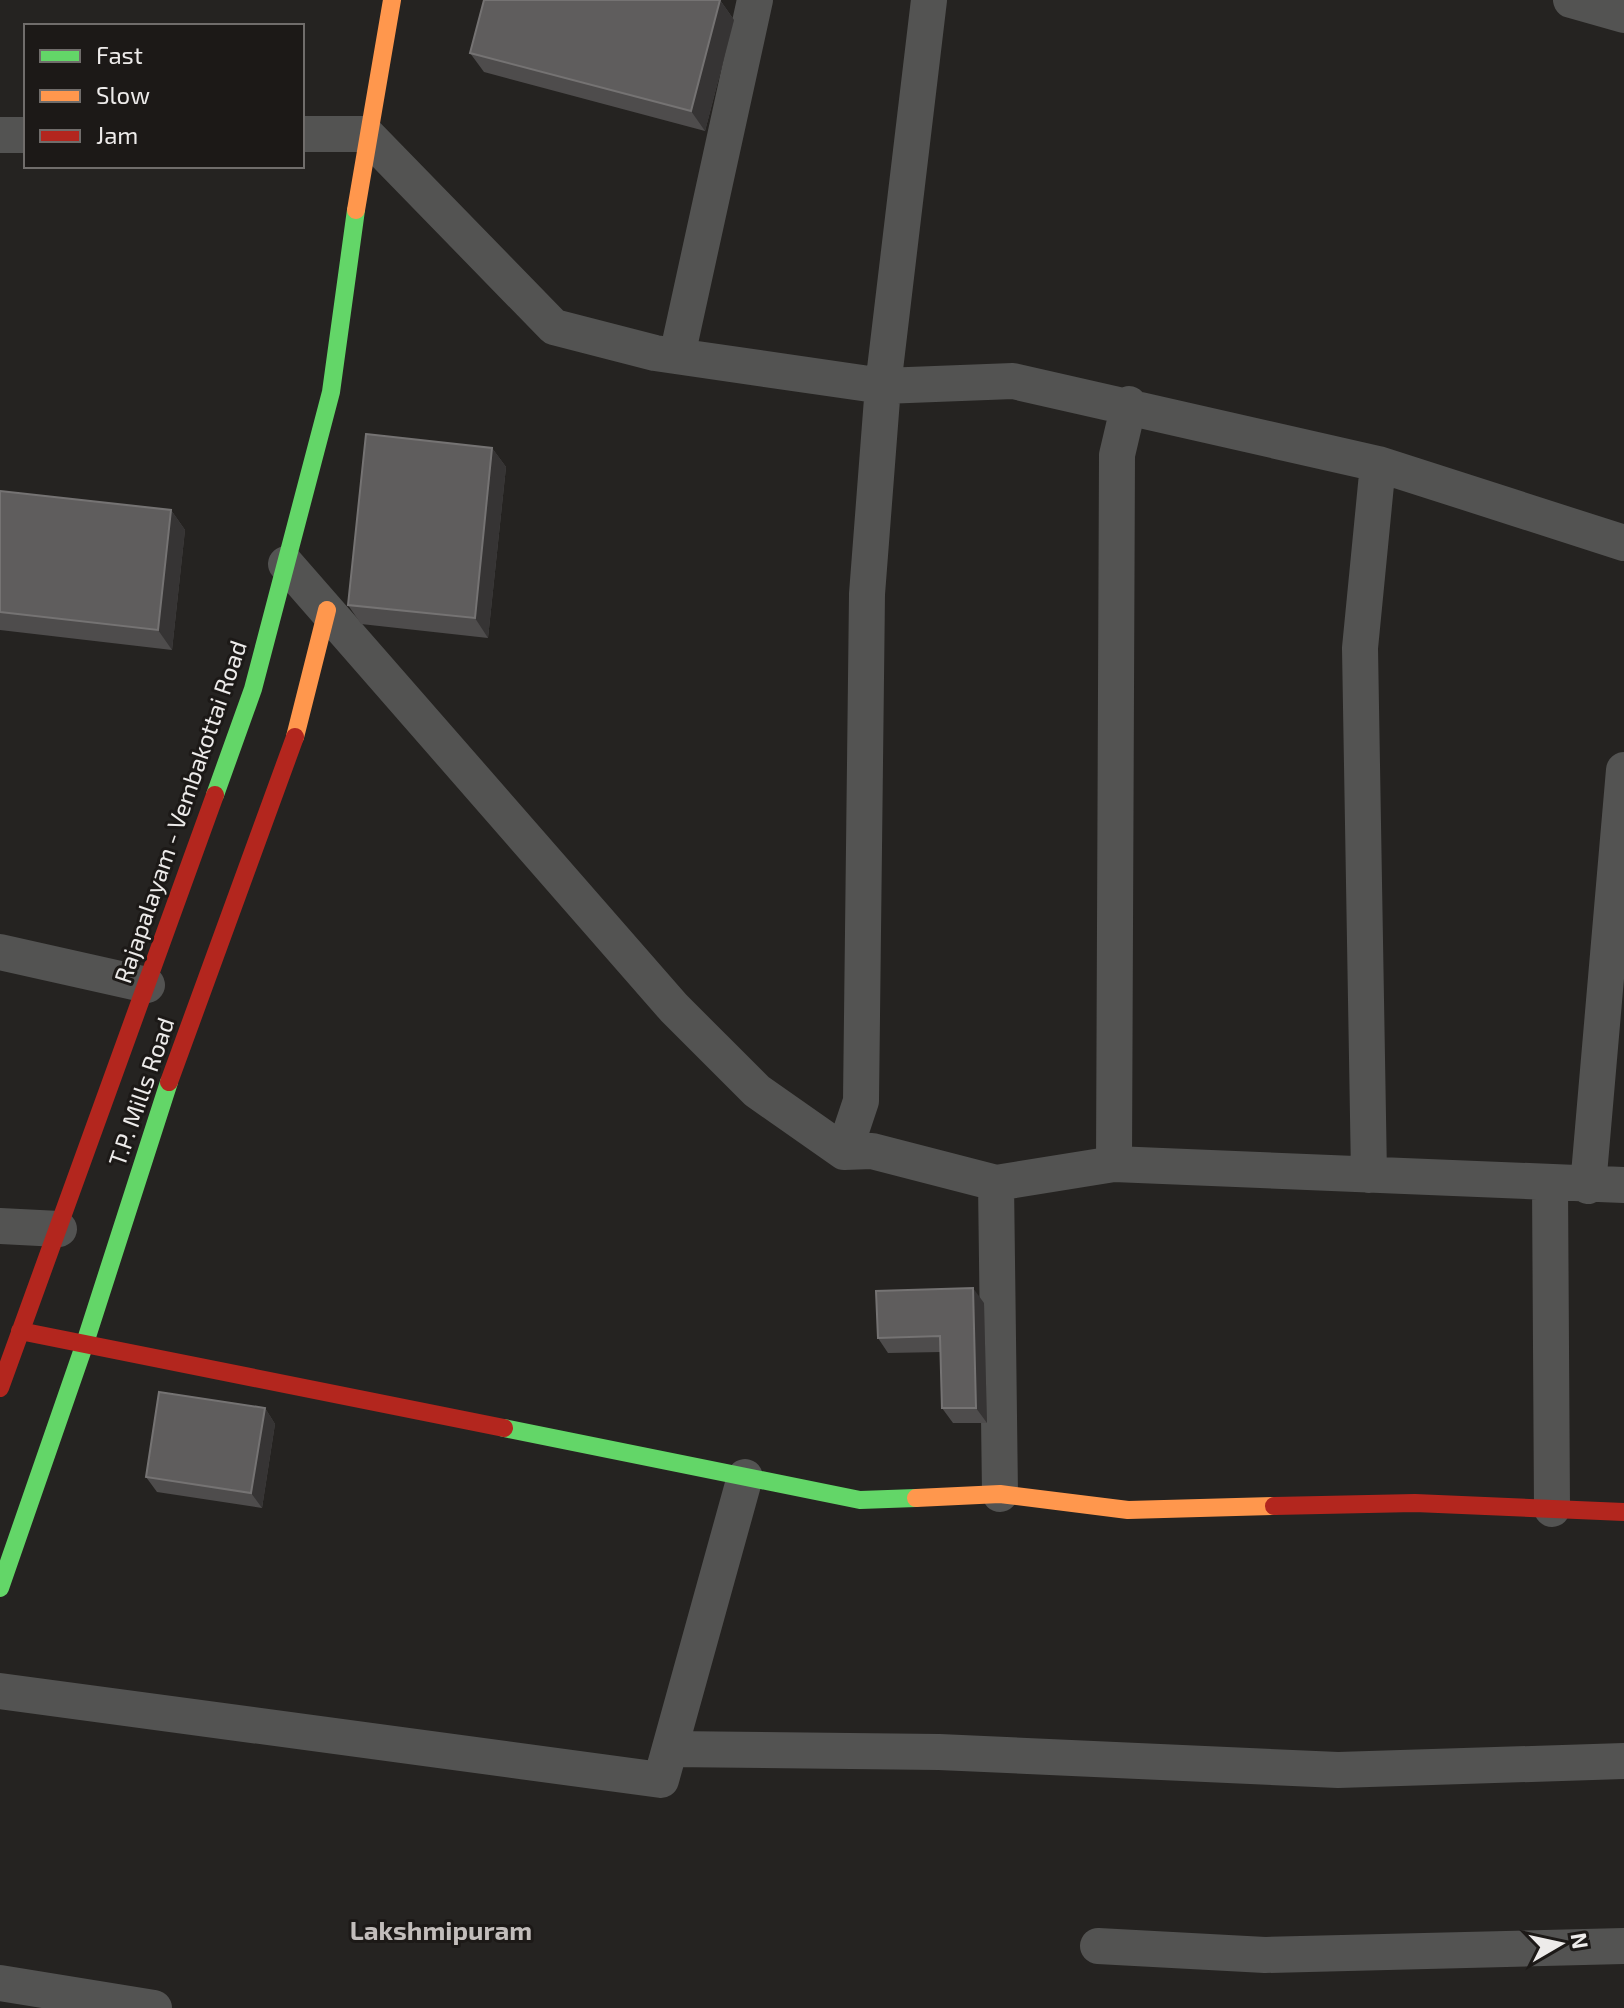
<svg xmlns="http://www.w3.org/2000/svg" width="1624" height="2008" font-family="'Exo 2',sans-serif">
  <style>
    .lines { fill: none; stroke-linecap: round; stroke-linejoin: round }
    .street { stroke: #535352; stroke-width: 36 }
    .fast { stroke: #63d668; stroke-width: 18 }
    .slow { stroke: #ff974d; stroke-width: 18 }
    .jam { stroke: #b3261e; stroke-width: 18 }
    .wall { fill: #4e4c4c }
    .shaded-wall { fill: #363434 }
    .building { fill: #5f5d5d; stroke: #757373; stroke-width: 2 }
    .labels { text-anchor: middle; stroke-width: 6; stroke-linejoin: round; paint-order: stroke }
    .street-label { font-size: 24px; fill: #edebea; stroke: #1c1917 }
    .neighbourhood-label { font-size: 26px; font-weight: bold; fill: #c2bdbb; stroke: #1c1917 }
  </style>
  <rect width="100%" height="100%" fill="#252321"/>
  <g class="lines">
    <path class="street" d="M1571,0L1624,15
      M302,134H366L554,327L655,353L883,386L1013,381L1378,464L1624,543
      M0,135H26
      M677,356L755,0
      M286,564L674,1008L757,1091L844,1152L872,1151L996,1183L1114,1164L1624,1185
      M0,952L147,985
      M844,1152L861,1101L867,594L883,386L929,0
      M1114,1164L1117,455L1129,404
      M1369,1175L1360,648L1378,464
      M996,1183L1000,1494
      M1550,1184L1552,1509
      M1588,1186L1624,770
      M0,1226L59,1229
      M0,1691L661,1780L745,1477
      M670,1749L939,1752L1338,1770L1624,1761
      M1098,1946L1265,1955L1624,1946
      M0,1983L154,2008"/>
    <path class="fast" d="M215,795L253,689L331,392L356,210
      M504,1428L860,1500L916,1498
      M0,1588L84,1346L169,1082"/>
    <path class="slow" d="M356,210L392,0
      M295,737L327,610
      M916,1498L1000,1494L1128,1510L1274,1506"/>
    <path class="jam" d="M169,1082L295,737
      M20,1331L504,1428
      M0,1388L215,795
      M1274,1506L1415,1503L1624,1512"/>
  </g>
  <path class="wall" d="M720,0L734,20L705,131L484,72L470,53Z
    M492,448L506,467L488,638L361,624L348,605Z
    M0,491L171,510L185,530L172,650L0,630Z
    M984,1303L987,1423H953L942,1408L941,1352L888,1353L878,1338Z
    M265,1408L275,1424L262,1508L157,1492L146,1477Z"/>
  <path class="shaded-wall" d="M720,0L734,20L705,131L691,111Z
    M492,448L506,467L488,638L475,618Z
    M171,510L185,530L172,650L158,630Z
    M973,1288L984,1303L987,1423L976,1408Z
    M265,1408L275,1424L262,1508L251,1493Z"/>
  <path class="building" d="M484,0H720L691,111L470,53Z
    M366,434L492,448L475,618L348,605Z
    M0,491L171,510L158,630L0,612Z
    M973,1288L976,1408H942L940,1336L878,1338L876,1291Z
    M159,1392L265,1408L251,1493L146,1477Z"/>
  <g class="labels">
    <g class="street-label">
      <text transform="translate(181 812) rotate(-71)" y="8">Rajapalayam - Vembakottai Road</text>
      <text transform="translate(142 1092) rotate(-71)" y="8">T.P. Mills Road</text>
    </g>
    <g class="neighbourhood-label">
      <text x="441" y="1940">Lakshmipuram</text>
    </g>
  </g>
  <rect x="24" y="24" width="280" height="144" fill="#1c1917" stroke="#706d6b" stroke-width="2"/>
  <rect x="40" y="50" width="40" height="12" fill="#63d668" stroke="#706d6b" stroke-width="2"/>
  <text x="96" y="64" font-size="24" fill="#edebea">Fast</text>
  <rect x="40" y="90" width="40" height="12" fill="#ff974d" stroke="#706d6b" stroke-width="2"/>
  <text x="96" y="104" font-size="24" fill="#edebea">Slow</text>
  <rect x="40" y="130" width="40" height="12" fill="#b3261e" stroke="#706d6b" stroke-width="2"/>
  <text x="96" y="144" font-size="24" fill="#edebea">Jam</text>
  <g transform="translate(1560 1944) rotate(81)" stroke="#1c1917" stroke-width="6" paint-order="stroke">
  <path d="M0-6L14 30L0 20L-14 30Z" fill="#edebea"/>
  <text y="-12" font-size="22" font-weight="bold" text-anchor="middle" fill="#edebea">N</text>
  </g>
</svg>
